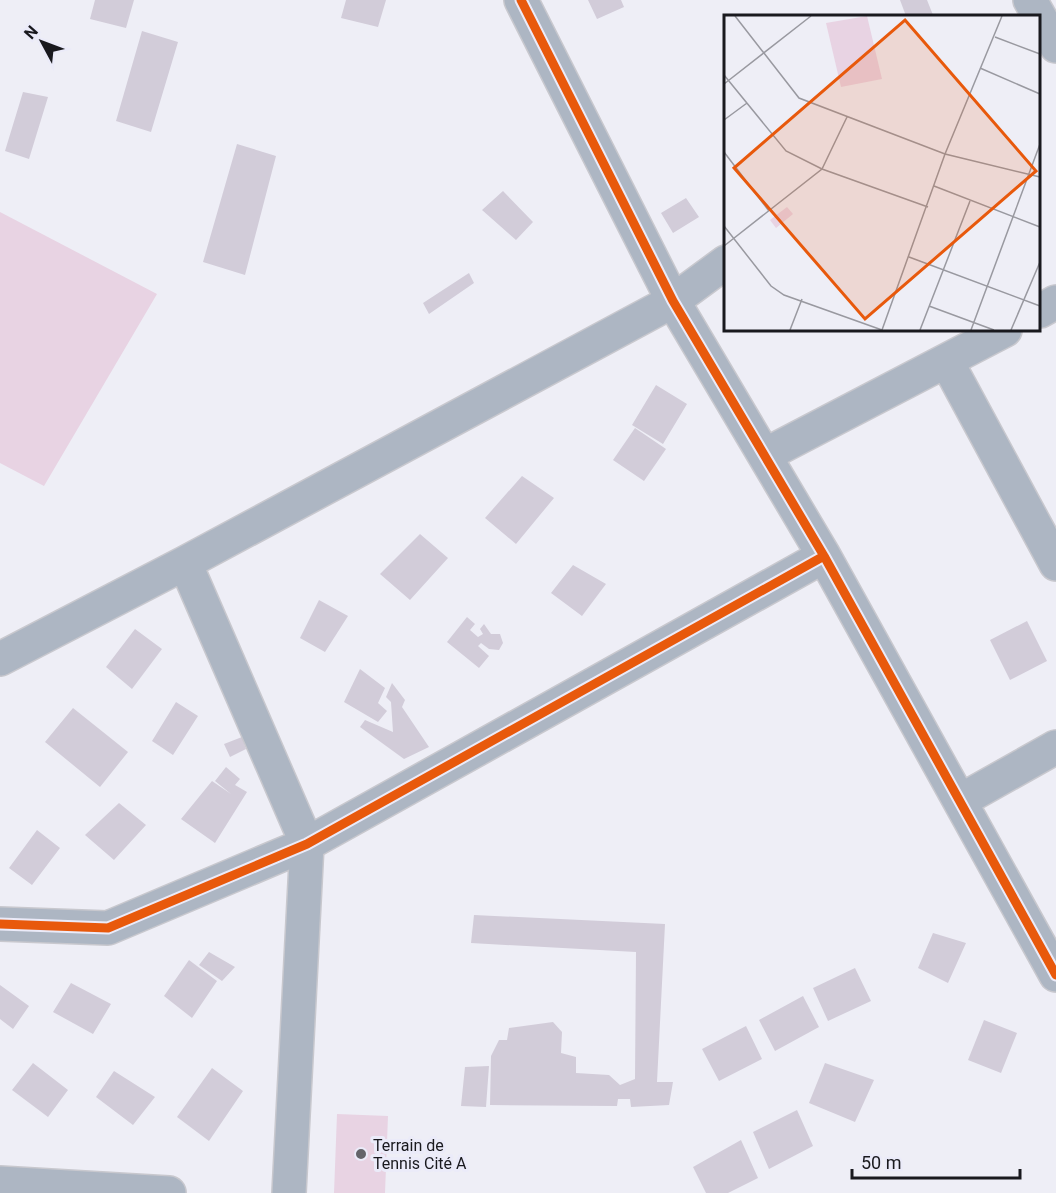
<svg xmlns="http://www.w3.org/2000/svg" width="1056" height="1193" font-family="Roboto,sans-serif">
  <style>
    .green { fill: #e8d3e3 }
    .building { fill: #d2ccd9 }
    .lines { fill: none; stroke-linecap: round; stroke-linejoin: round }
    .minor-casing { stroke: #c8c8ce; stroke-width: 36 }
    .minor { stroke: #adb6c3; stroke-width: 33 }
    .cycleway-casing { stroke: #ebebf9; stroke-width: 13 }
    .cycleway { stroke: #e8590c; stroke-width: 9 }
    .poi-dot { fill: #64646a; stroke: #ebebf9; stroke-width: 2 }
    .labels { text-anchor: middle; stroke-width: 6; stroke-linejoin: round; paint-order: stroke }
    .poi-label { font-size: 16px; fill: #19191e; stroke: #ebebf9; text-anchor: start }
    .inset-road { fill: none; stroke: #9999a0; stroke-width: 1.5 }
    .view { fill: #e8590c; fill-opacity: 0.15; stroke: #e8590c; stroke-width: 3 }
    .inset-edge { fill: none; stroke: #19191e; stroke-width: 3 }
  </style>
  <rect width="100%" height="100%" fill="#eeeef6"/>
  <path class="green" d="M0,212L157,294L44,486L0,463Z
    M337,1114L388,1116L385,1193H334Z"/>
  <path class="building" d="M95,0H134L126,28L90,19Z
    M346,0H386L378,27L341,18Z
    M588,0H621L624,7L597,19Z
    M900,0H927L933,15L906,16Z
    M142,31L178,42L151,132L116,121Z
    M23,92L48,97L29,159L5,151Z
    M237,144L276,156L245,275L203,262Z
    M503,191L533,222L516,240L482,210Z
    M686,198L699,217L673,233L661,213Z
    M469,273L474,283L429,314L423,303Z
    M656,385L687,404L663,444L632,425Z
    M635,428L666,449L644,481L613,460Z
    M522,476L554,498L516,544L485,518Z
    M420,534L448,558L410,600L380,574Z
    M573,565L606,584L582,616L551,593Z
    M319,600L348,616L325,652L300,638Z
    M467,617L475,624L470,630L478,637L483,634L480,629L484,624L491,634H500L503,643L499,650L489,649L481,643L478,646L489,656L479,668L447,642Z
    M1027,621L1047,661L1010,680L990,640Z
    M135,629L162,649L132,689L106,667Z
    M360,669L385,688L378,703L387,711L378,722L344,702Z
    M392,683L405,700L402,707L429,747L404,759L360,727L365,720L393,732L391,702L386,697Z
    M176,702L198,716L173,755L152,741Z
    M73,708L128,752L100,787L45,742Z
    M242,737L246,749L230,757L224,744Z
    M226,767L240,779L235,785L247,792L215,843L181,819L212,781L231,794L215,781Z
    M119,803L146,825L114,860L85,835Z
    M37,830L60,848L32,885L9,868Z
    M474,915L665,924L657,1082H673L669,1105L631,1107L630,1099H618L617,1106L490,1105L491,1056L499,1040H507L509,1028L553,1022L562,1032L561,1053L576,1057V1073L609,1075L620,1085L635,1079L636,952L471,943Z
    M933,933L966,943L948,983L918,968Z
    M209,952L235,967L222,981L199,965Z
    M189,960L217,981L192,1018L164,996Z
    M855,968L871,1001L828,1021L813,988Z
    M71,983L111,1004L93,1034L53,1012Z
    M0,985L29,1006L13,1029L0,1019Z
    M803,996L819,1027L775,1051L759,1020Z
    M984,1020L1017,1033L1001,1073L968,1060Z
    M746,1026L762,1059L719,1081L702,1049Z
    M33,1063L68,1090L48,1117L12,1090Z
    M825,1063L874,1080L855,1122L809,1103Z
    M489,1066L486,1107L461,1106L465,1067Z
    M212,1068L243,1091L209,1141L177,1117Z
    M114,1071L155,1097L133,1125L96,1097Z
    M797,1110L813,1146L769,1169L753,1132Z
    M741,1140L758,1178L728,1193H706L693,1167Z"/>
  <g class="lines">
    <g class="minor-casing">
      <path id="minor" d="M521,0L673,301L824,556L1056,975
        M1030,0L1056,46
        M1040,311L1056,302
        M947,362L1056,564
        M765,455L1005,330
        M185,563L307,844L289,1193
        M0,659L185,563L673,301L726,262
        M960,801L1056,747
        M0,924L108,928L307,844L824,556
        M0,1183L169,1193"/>
    </g>
    <use href="#minor" class="minor"/>
    <g class="cycleway-casing">
      <path id="cycleway" d="M521,0L673,301L824,556L1056,975
        M0,924L108,928L307,844L824,556"/>
    </g>
    <use href="#cycleway" class="cycleway"/>
  </g>
  <circle class="poi-dot" cx="361" cy="1154" r="6"/>
  <g class="labels">
    <g class="poi-label">
      <text x="373" y="1151">Terrain de<tspan x="373" dy="18">Tennis Cité A</tspan></text>
    </g>
  </g>
  <g transform="translate(724 15)">
    <rect width="316" height="316" fill="#eeeef6"/>
    <path d="M143,1L158,64L117,72L102,8ZM63,192L69,199L52,213L46,205Z" fill="#e8d3e3"/>
    <path class="inset-road" d="M11,1L75,83L221,139L316,162M271,22L316,39M256,53L316,79M0,60L62,136L98,154L204,192M0,69L87,1M0,105L23,88M0,137L45,196M210,171L316,212M0,211L47,271L60,280L158,315M0,231L98,154L123,102M185,242L316,291M205,291L270,315M66,315L78,284M158,315L221,139L278,1M196,315L246,186M247,315L316,129M287,315L316,247"/>
    <path class="view" d="M181,5L312,156L141,304L10,153Z"/>
    <rect width="316" height="316" class="inset-edge"/>
  </g>
  <g transform="translate(42 42) rotate(311)" stroke="#ebebf9" stroke-width="4.5" paint-order="stroke">
  <path d="M0-4.5L10 22L0 15L-10 22Z" fill="#19191e"/>
  <text y="-9" font-size="16" font-weight="bold" text-anchor="middle" fill="#19191e">N</text>
  </g>
  <path d="M852 1169v9h168v-9" fill="none" stroke="#19191e" stroke-width="3"/>
  <text x="861" y="1169" font-size="18" fill="#19191e" stroke="#ebebf9" stroke-width="4.5" paint-order="stroke">50 m</text>
</svg>
